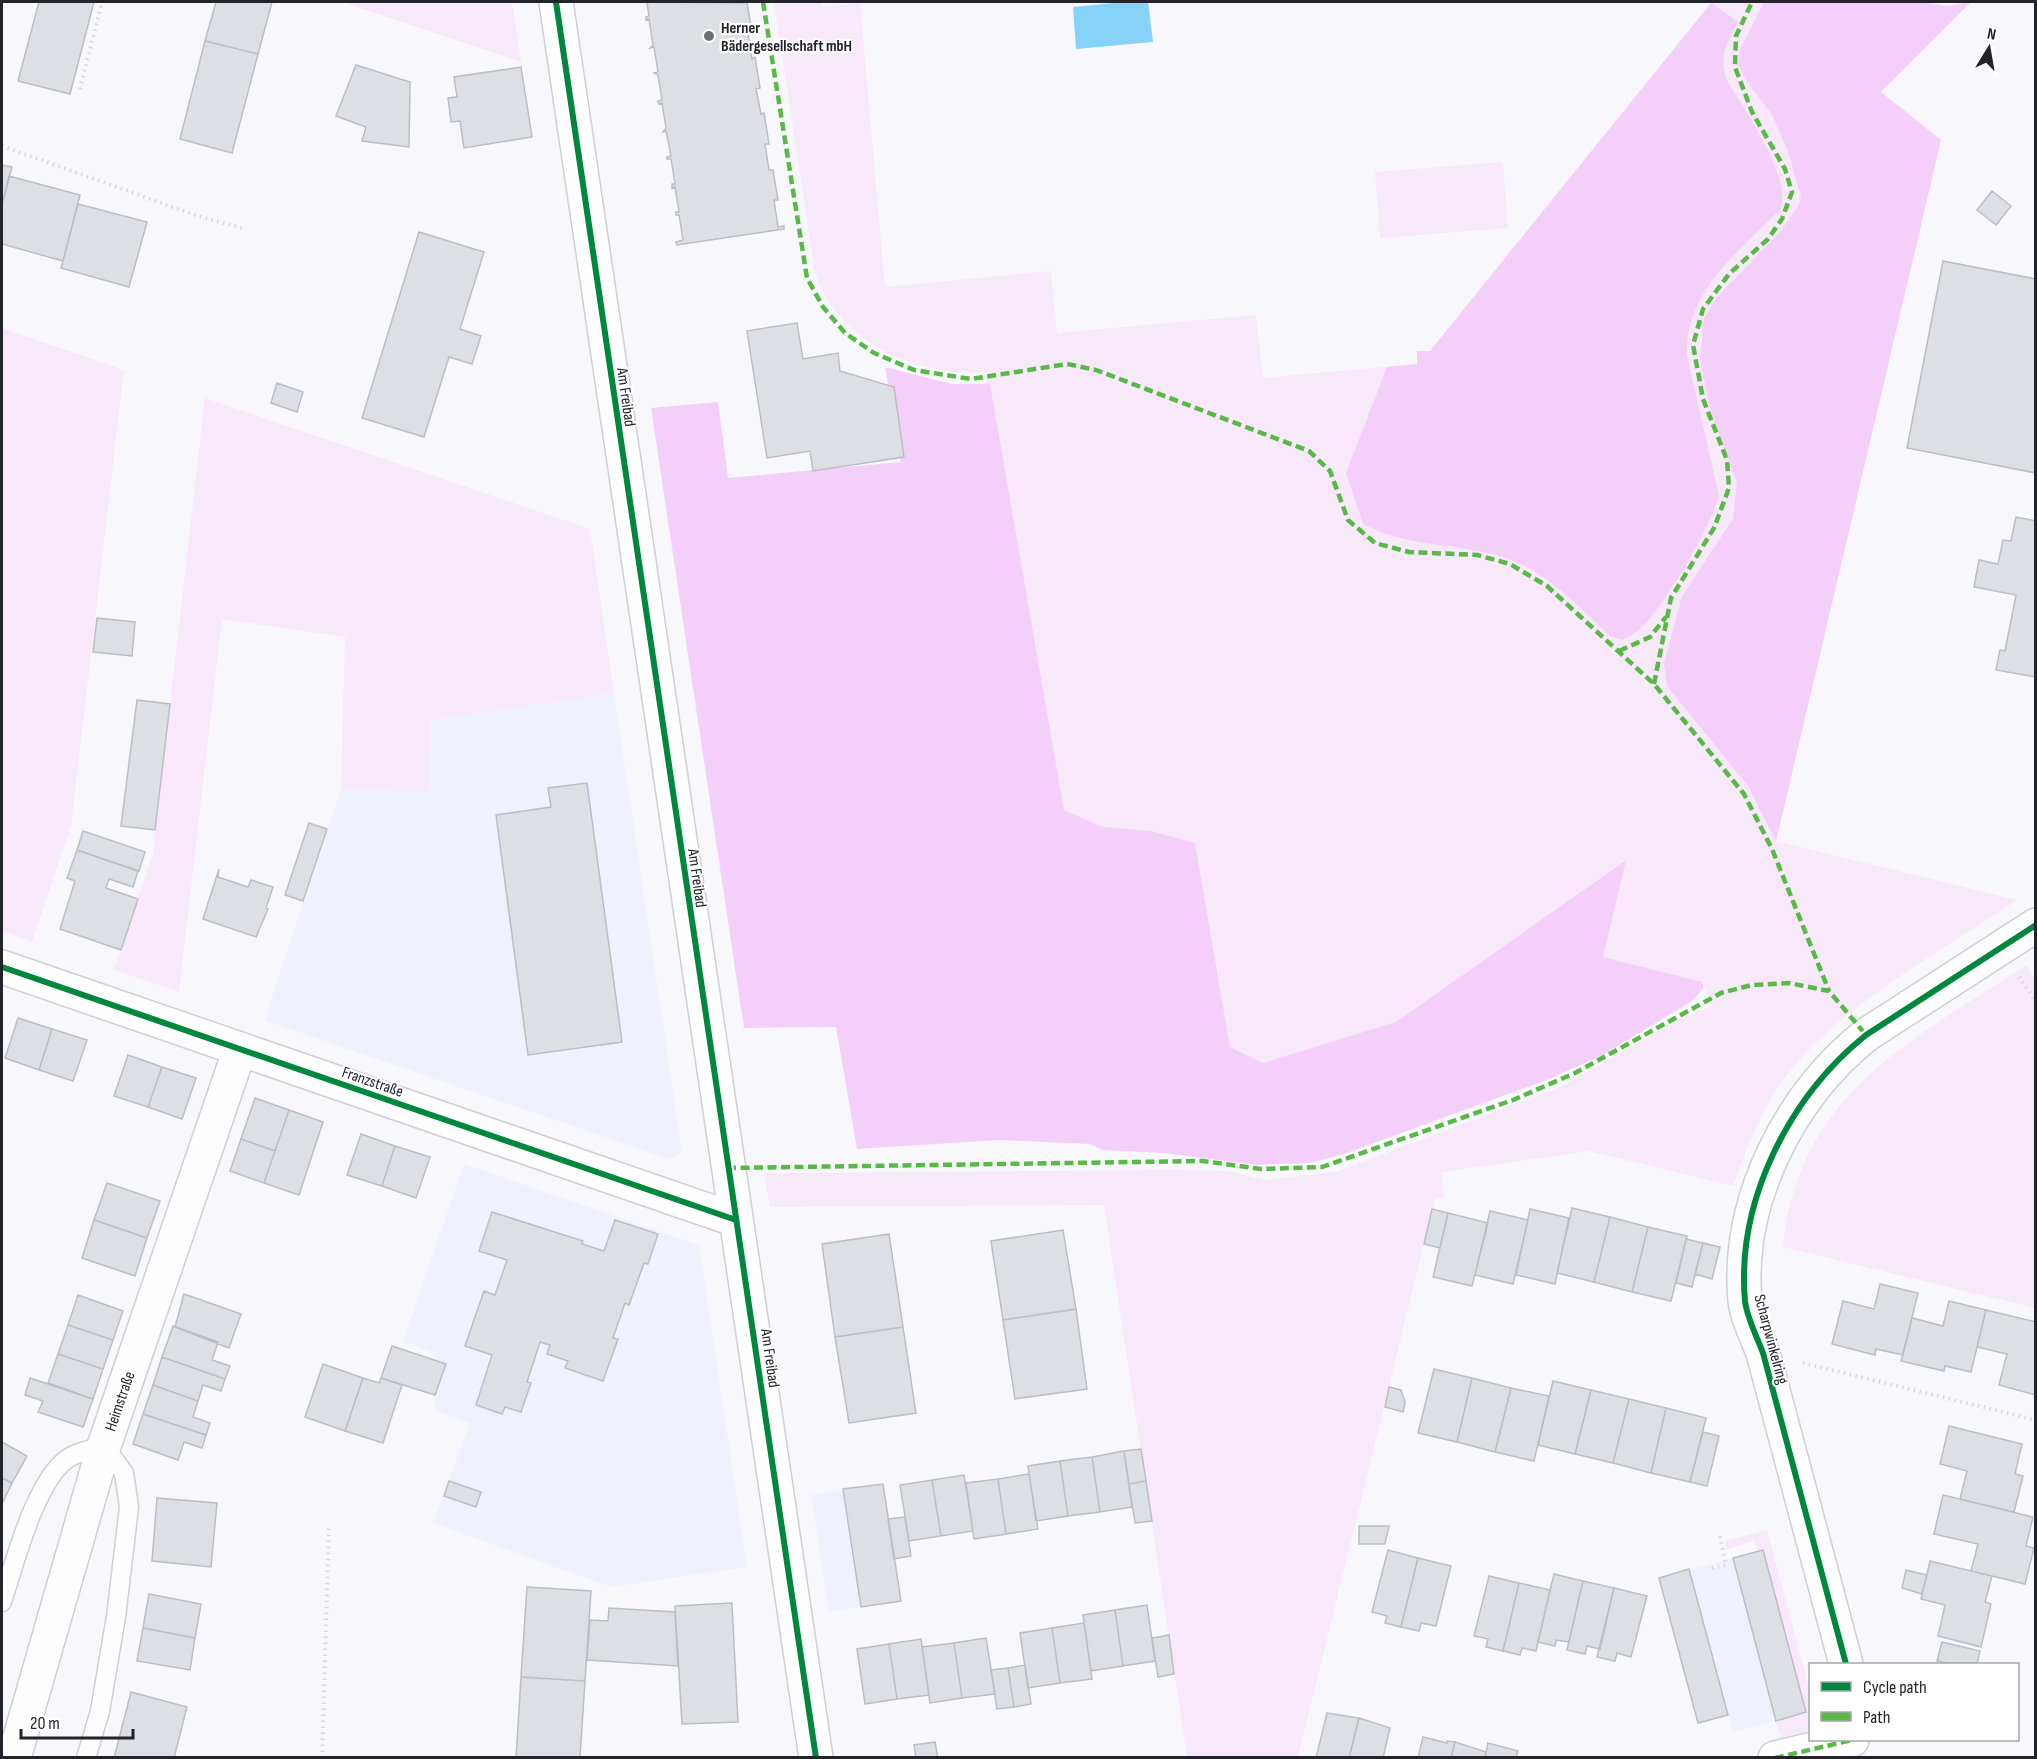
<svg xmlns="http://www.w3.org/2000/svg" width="2037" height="1759" font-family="'Sofia Sans Condensed',sans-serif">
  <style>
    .built { fill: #eff1fe }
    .green { fill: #f7e8fa }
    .forest { fill: #f4cffa }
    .water { fill: #87d2f9 }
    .building { fill: #dcdfe3; stroke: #bbbdc2; stroke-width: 1.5 }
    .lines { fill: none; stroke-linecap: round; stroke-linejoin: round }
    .lane-casing { stroke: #cecfd4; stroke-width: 21 }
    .street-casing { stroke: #cecfd4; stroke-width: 36 }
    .path { stroke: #d9d9da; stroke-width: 4; stroke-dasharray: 1.5 4.5; stroke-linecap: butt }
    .lane { stroke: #fefeff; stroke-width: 18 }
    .street { stroke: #fefeff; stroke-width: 33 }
    .quiet { stroke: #58b947; stroke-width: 4.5; stroke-dasharray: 9 4.5; stroke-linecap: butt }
    .cycleway-casing { stroke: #fff; stroke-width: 10 }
    .cycleway { stroke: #00873e; stroke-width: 6 }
    .poi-dot { fill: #6e6e74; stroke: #fff; stroke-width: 2 }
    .labels { text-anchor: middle; stroke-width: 4.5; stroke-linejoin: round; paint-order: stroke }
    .poi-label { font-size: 16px; font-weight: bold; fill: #23232a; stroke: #fff; text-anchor: start }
    .street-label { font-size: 16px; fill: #23232a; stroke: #fff }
  </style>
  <rect width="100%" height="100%" fill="#f8f8fc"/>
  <path class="built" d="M614,693L682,1153L669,1159L266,1021L270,1003L341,789L428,792L431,720Z
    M464,1164L699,1245L747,1567L611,1587L433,1523L470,1423L435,1411V1395L445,1364L436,1361V1354L403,1342Z
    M883,1484L901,1601L829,1611L811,1495Z
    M1763,1550L1806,1712L1733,1732L1728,1715L1698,1723L1659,1578Z"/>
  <path class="green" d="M342,2H512L521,62Z
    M774,2H821L822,7L860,3L885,287L1051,271L1057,333L1256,315L1263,378L1417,364V351H1430L1712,2H1921L1947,6L1971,2L1881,92L1941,140L1776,841L2017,900C1943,950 1840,1006 1786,1076C1761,1109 1747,1148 1733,1186L1589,1151L1441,1172L1444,1197L1435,1199L1298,1757H1187L1104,1205L770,1207L764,1173L1173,1170L1228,1171L1264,1180L1336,1172L1563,1086L1677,1020L1712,1006L1703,982L1603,957L1625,860L1396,1022L1263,1063L1230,1047L1195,843L1151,831L1103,827L1064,810L990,385H985L989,372C919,378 837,343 815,272Z
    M1503,162L1508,228L1380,238L1375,172Z
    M2,328L124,370L71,826L32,942L2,931Z
    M205,398L590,529L614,693L431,720L429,792L341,789L345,637L222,619L179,992L114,970L153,854Z
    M2026,965L2036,979L2035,1308L1783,1247C1799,1092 1911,1042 2026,965Z
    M1767,1530L1810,1691V1731L1781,1738L1776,1721L1806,1712L1763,1550L1757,1551L1754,1541L1727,1549L1725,1541Z"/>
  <path class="forest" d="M1764,2H1921L1947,6L1971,2L1881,92L1941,140L1776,841L1748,786L1667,686L1664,663L1682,596L1733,519L1737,484L1710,409L1700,359L1704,318L1717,297L1780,232L1799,205L1801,197L1788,151L1771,113L1745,79L1738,64L1740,50Z
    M1711,3L1738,22C1727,44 1719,53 1726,78C1742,107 1794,179 1780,210C1739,251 1684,292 1687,356L1719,496C1710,528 1668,599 1645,624C1638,632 1630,636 1622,640L1611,637C1576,604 1541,565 1492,554C1447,543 1405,546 1363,524L1346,473L1387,367L1417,364V351H1430Z
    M885,367L952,384H990L1064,810L1103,827L1151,831L1195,843L1230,1047L1263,1063L1396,1022L1626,860L1603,957L1703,982V989L1692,1001L1601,1056L1544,1081L1344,1154L1309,1163L1257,1165L1164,1153L1103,1150L1090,1144L999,1140L857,1149L836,1027L744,1028L651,408L718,402L728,478L901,462L900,457L904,456L894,387L888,385Z"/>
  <path class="water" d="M1124,2H1148L1153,42L1076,49L1073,7Z"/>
  <path class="building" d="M39,2H94L70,94L18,81Z
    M216,2H272L258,54L205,41Z
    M647,2L747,3L752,32L748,33L752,59L755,57L760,88L756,89L761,114L764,113L769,144H765L769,170H773L778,200H774L778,227L784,226V229L677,245L676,242L683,240L679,215H676V212H679L675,187L672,188V184H675L671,159H667V157L671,156L666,131L663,132L666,128L662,103L659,104L658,101L662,100L658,75L654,73L658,72L654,47L650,48L653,45L649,19L646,20V17L649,16Z
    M205,41L258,54L232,153L180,139Z
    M356,65L410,82L409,147L362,141L366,127L336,116Z
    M521,67L532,137L464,148L460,121L451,122L448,98L457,97L454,77Z
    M2,165L12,167L2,205Z
    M9,176L80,195L63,261L2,244V205Z
    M1992,191L2011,206L1996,225L1977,210Z
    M78,204L147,222L129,287L61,268Z
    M419,232L484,252L460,329L481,336L472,364L449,357L424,437L362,418Z
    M1943,261L2036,279V473L1907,448Z
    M797,323L803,359L838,353L840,371L894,387L904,457L813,471L810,451L767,458L747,331Z
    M277,383L303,392L297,412L271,403Z
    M2016,517L2036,521V677L1996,670L2000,650L2005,651L2016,595L1974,587L1979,560L1998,564L2003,540L2011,541Z
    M97,618L135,622L132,656L93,652Z
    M137,700L170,704L155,830L121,826Z
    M587,783L622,1042L528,1055L496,815L551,807L548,788Z
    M309,823L327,829L303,901L285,895Z
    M83,831L145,852L139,871L77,850Z
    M77,850L138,871L133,887L109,879L106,888L138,899L121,950L60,929L75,881L67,878Z
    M219,869L218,877L248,887L251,880L273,887L266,908L268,909L256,937L203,919Z
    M18,1018L52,1029L39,1070L5,1058Z
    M52,1029L87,1040L73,1081L39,1070Z
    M128,1055L162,1067L148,1107L114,1096Z
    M162,1067L196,1078L182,1119L148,1107Z
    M255,1098L289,1110L275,1151L241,1139Z
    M289,1110L323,1122L299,1195L264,1183Z
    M361,1134L395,1146L382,1186L347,1175Z
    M241,1139L275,1151L264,1183L230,1171Z
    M395,1146L430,1157L416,1198L382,1186Z
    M107,1183L160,1201L147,1238L94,1220Z
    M1572,1208L1610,1217L1594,1282L1557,1273Z
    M1432,1209L1448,1213L1440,1248L1424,1244Z
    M1530,1209L1569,1218L1555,1284L1516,1275Z
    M1490,1211L1528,1220L1513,1284L1475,1275Z
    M492,1212L583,1241L582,1244L604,1251L615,1220L658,1234L648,1264L644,1263L629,1305L625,1303L613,1338L618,1339L603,1381L565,1368L568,1361L547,1354L550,1345L540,1342L527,1382L531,1383L521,1412L505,1407L502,1414L476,1405L492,1355L465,1346L484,1291L495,1295L507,1260L479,1251Z
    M1448,1213L1488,1223L1472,1286L1433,1277Z
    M1610,1217L1648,1227L1632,1292L1594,1282Z
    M94,1220L147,1238L135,1276L82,1258Z
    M1648,1227L1687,1236L1671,1301L1632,1292Z
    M1063,1230L1076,1309L1003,1320L991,1241Z
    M889,1234L903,1327L835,1337L822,1244Z
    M1686,1239L1703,1243L1692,1287L1676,1283Z
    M1703,1243L1720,1247L1712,1279L1695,1274Z
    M1880,1284L1918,1293L1903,1355L1876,1349L1875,1355L1832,1344L1843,1301L1874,1309Z
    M184,1294L241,1314L229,1348L175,1327Z
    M78,1295L123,1311L113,1340L68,1325Z
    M1949,1301L1986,1310L1971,1372L1945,1366L1944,1371L1901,1361L1912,1318L1943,1326Z
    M1076,1309L1087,1389L1015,1399L1003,1320Z
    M1986,1310L2036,1322V1395L1999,1385L2007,1354L1977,1347Z
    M68,1325L113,1340L103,1369L58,1354Z
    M173,1326L218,1342L212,1360L230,1366L225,1379L162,1357Z
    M903,1327L916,1413L849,1423L835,1337Z
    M392,1346L446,1364L435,1395L381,1378Z
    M58,1354L103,1369L93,1399L48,1383Z
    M162,1357L225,1379L221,1391L203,1385L198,1401L153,1385Z
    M323,1364L363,1378L345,1431L305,1417Z
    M1434,1369L1472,1378L1457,1442L1418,1433Z
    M30,1378L93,1399L83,1427L38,1412L43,1401L25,1395Z
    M363,1378L379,1383L381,1378L402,1385L383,1443L345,1431Z
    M1472,1378L1511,1388L1495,1452L1457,1442Z
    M1553,1381L1591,1390L1575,1454L1538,1445Z
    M153,1385L198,1401L193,1417L210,1423L206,1435L143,1414Z
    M1389,1387L1401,1390L1405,1402L1403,1412L1385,1407Z
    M1511,1388L1549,1396L1534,1461L1495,1452Z
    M1591,1390L1629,1399L1613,1463L1575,1454Z
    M1629,1399L1666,1408L1651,1473L1613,1463Z
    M1666,1408L1706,1418L1690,1482L1651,1473Z
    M143,1414L206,1435L202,1448L184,1442L178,1460L133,1444Z
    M1949,1426L2022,1444L2015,1474L2023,1476L2014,1512L1960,1499L1967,1471L1940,1464Z
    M1703,1432L1719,1436L1707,1486L1690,1482Z
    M2,1442L27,1456L12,1483L2,1478Z
    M1141,1449L1146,1481L1129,1484L1124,1451Z
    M1124,1451L1132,1507L1100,1512L1092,1457Z
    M1092,1457L1100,1512L1068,1516L1060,1461Z
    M1060,1461L1068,1516L1036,1521L1028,1466Z
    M1029,1474L1038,1529L1006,1534L998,1479Z
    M964,1475L973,1531L941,1536L932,1480Z
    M2,1478L12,1483L2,1504Z
    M998,1479L1006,1534L974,1539L966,1483Z
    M932,1480L941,1536L909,1541L900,1485Z
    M449,1481L481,1492L476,1507L444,1496Z
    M1146,1481L1152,1521L1135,1523L1129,1484Z
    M883,1484L901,1601L861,1607L843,1489Z
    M1943,1495L2033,1517L2026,1546L2034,1548L2025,1584L1971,1571L1978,1544L1934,1534Z
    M157,1498L217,1503L211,1567L152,1561Z
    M905,1517L911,1556L894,1559L888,1519Z
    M1359,1526H1389L1385,1544H1359Z
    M1388,1550L1418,1558L1401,1627L1385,1623L1387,1616L1372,1612Z
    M1763,1550L1806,1712L1776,1721L1733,1558Z
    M1418,1558L1451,1566L1436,1626L1421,1623L1419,1631L1401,1627Z
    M1930,1561L1992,1576L1985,1602L1991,1604L1981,1647L1938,1636L1945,1605L1921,1599Z
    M1689,1569L1728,1715L1698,1723L1659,1578Z
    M1906,1570L1927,1575L1922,1594L1902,1588Z
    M1554,1574L1583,1581L1569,1642L1556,1640L1555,1646L1538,1642Z
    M1489,1576L1519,1583L1503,1651L1486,1647L1488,1639L1474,1636Z
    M1583,1581L1614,1588L1600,1649L1587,1646L1585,1654L1567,1650Z
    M1519,1583L1550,1590L1536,1651L1522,1648L1520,1655L1503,1651Z
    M527,1587L591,1591L585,1681L521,1677Z
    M1614,1588L1647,1596L1631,1657L1617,1653L1615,1661L1597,1657Z
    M149,1594L201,1604L195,1638L143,1628Z
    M732,1603L738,1722L682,1724L675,1606Z
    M1147,1605L1155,1661L1123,1666L1115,1610Z
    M609,1608L675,1612L678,1666L587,1660L590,1620L608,1621Z
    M1115,1610L1123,1666L1091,1671L1083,1615Z
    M1084,1623L1092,1679L1060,1683L1052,1628Z
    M143,1628L195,1638L190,1670L137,1661Z
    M1052,1628L1060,1683L1028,1688L1020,1633Z
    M1169,1635L1174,1674L1158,1677L1152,1638Z
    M986,1638L995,1694L962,1698L954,1643Z
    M921,1639L929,1695L897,1699L889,1644Z
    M1942,1642L1980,1651L1977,1664H1953L1937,1661Z
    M954,1643L962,1698L930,1703L922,1647Z
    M889,1644L897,1699L865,1704L857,1649Z
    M1025,1665L1031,1704L1014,1707L1008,1668Z
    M1008,1668L1014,1707L997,1709L991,1670Z
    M521,1677L585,1681L580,1758H516Z
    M131,1692L187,1707L174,1758H114Z
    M1327,1713L1359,1718L1349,1758H1316Z
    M1359,1718L1390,1728L1383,1758H1349Z
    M1423,1737L1447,1743V1741L1455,1742L1451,1758H1418Z
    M935,1742L938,1758H916L914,1745Z
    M1455,1742L1486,1752L1485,1758H1451Z
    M1488,1743L1518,1751L1516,1758H1485Z"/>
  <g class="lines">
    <g class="lane-casing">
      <path id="lane" d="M2,1602C14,1565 37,1473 72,1456C82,1451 94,1449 104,1446L124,1473L129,1507L116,1617L100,1711L86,1758"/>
    </g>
    <g class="street-casing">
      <path id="street" d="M556,2L816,1758
        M2,967L736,1220
        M1846,1664L1763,1353C1757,1337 1747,1318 1745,1301C1736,1201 1789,1097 1866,1035L2036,925
        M14,1758L104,1446L240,1049
        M1775,1758L1852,1740"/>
    </g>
    <path class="path" d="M80,89L102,2
      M2,146L195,215L242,228
      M2019,977L2036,1001
      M1803,1363L2036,1420
      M1712,1568L1726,1565L1719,1532
      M2036,1619V1631
      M322,1758L329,1527"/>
    <use href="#lane" class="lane"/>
    <use href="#street" class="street"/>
    <path class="quiet" d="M763,2L807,278L823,307L845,333L874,353L914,370L971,379L1067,364L1096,370L1309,451L1330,471L1348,520L1375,543L1409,552L1477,555L1510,564L1547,586L1654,684L1744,794L1772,849L1829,991
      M1619,651L1650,637L1666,617
      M1654,684L1671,598L1714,528L1729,488L1727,460L1703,399L1693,345L1703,309L1729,274L1768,239L1782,219L1792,192L1785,169L1752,112L1735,67L1736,36L1752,2
      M727,1168L1203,1161L1261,1169L1322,1167L1513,1100L1575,1073L1721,993L1752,985L1789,983L1829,991L1866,1035
      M1775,1758L1852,1740"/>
    <g class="cycleway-casing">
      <path id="cycleway" d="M556,2L816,1758
        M2,967L736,1220
        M1846,1664L1763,1353C1757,1337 1747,1318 1745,1301C1736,1201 1789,1097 1866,1035L2036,925"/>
    </g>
    <use href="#cycleway" class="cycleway"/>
  </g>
  <circle class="poi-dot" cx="709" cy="36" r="6"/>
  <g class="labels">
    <g class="poi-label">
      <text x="721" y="33">Herner<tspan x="721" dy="18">Bädergesellschaft mbH</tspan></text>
    </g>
    <g class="street-label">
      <text transform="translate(627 397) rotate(82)" y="6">Am Freibad</text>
      <text transform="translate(698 878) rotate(82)" y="6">Am Freibad</text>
      <text transform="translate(373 1081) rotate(19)" y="6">Franzstraße</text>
      <text transform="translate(1772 1339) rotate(75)" y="6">Scharpwinkelring</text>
      <text transform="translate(771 1358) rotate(82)" y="6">Am Freibad</text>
      <text transform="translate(119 1401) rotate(-71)" y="6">Heimstraße</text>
    </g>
  </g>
  <rect width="2037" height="1759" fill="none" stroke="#23232a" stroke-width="6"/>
  <rect x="1809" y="1663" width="210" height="78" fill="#ffffff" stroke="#a7a7aa" stroke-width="1.5"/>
  <rect x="1821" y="1682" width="30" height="9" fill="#00873e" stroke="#a7a7aa" stroke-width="1.5"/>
  <text x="1863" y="1693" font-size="18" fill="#23232a">Cycle path</text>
  <rect x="1821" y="1712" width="30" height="9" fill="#58b947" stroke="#a7a7aa" stroke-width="1.5"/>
  <text x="1863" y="1723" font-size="18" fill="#23232a">Path</text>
  <g transform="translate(1989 48) rotate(11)" stroke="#ffffff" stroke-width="4.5" paint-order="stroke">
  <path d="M0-4.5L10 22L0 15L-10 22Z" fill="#23232a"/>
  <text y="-9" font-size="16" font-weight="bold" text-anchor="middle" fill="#23232a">N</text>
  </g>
  <path d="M21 1729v9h112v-9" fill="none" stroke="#23232a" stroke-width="3"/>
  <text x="30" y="1729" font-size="18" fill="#23232a" stroke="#ffffff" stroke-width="4.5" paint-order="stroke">20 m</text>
</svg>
